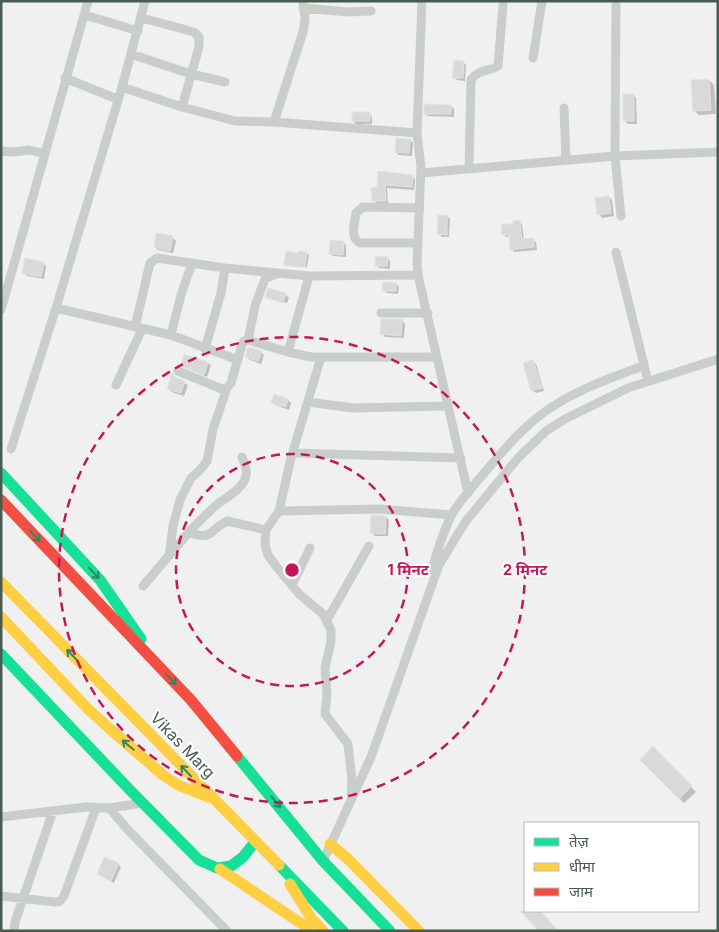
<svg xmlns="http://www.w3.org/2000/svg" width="719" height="932" font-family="Inter,'Noto Sans Devanagari',sans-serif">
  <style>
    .shadow { fill: #0003 }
    .building { fill: #d8d9d8; stroke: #e1e3e2 }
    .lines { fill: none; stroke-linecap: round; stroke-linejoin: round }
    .street { stroke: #cacecb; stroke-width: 9 }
    .fast { stroke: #16e098; stroke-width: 11 }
    .slow { stroke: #ffcf43; stroke-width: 11 }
    .jam { stroke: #f24e42; stroke-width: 11 }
    .oneway { stroke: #398365 }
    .ring { fill: none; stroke: #c2185b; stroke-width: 2.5; stroke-dasharray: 9 6 }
    .labels { text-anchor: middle; stroke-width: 4; stroke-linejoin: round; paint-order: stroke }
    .street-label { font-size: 16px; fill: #485b4f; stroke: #fff }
    .centre { fill: #c2185b; stroke: #fff; stroke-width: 2.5 }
    .ring-label { font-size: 15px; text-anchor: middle; font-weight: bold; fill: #c2185b; stroke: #fff; stroke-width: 4; stroke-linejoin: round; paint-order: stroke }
  </style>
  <rect width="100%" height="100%" fill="#f0f0f0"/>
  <path class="shadow" d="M463,62L466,65L465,81L457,80L454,77Z
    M709,80L714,85L716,114L699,115L694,110Z
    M633,95L636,98L637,124H628L625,121Z
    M451,106L454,109V117L428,116L425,113Z
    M369,113L372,117V124H356L353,121Z
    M410,140L413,143L412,156L399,155L396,152Z
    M379,172L412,176L415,179L414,190L387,188L388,203L377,204L374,200L378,188Z
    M609,197L612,200L614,216L602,218L599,214Z
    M447,216L450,219L449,237H442L439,234Z
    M519,221L522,224L524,240L533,239L536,242L537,250L514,252L512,249L510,237H506L503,234Z
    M157,235L173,238L176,241L173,253L158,250L155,247Z
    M343,242L346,245V257L333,256L330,253Z
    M306,253L309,255L307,267L288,266L286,264L299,255Z
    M387,258L390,261V269L379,268L376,265Z
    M43,263L46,266L44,279L27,276L24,272Z
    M396,284L399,287L398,294L387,293L384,290Z
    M285,294L289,298L287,303L268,297V299L266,297Z
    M402,320L405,324L404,338L385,337L382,333Z
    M261,352L264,355L261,364L250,360L246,357Z
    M185,355L208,363L211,366L207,377L186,368L183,365Z
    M533,361L536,364L544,391L536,393L532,390Z
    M176,378L188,385L184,396L172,392L168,389Z
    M288,400L291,403L289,410L275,405L272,402Z
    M386,517L389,520L388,536H375L371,532Z
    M653,748L696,792L684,803L642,760Z
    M118,864L121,867L114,883L98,874Z"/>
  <path class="building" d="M454,60L464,61L463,78H452Z
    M709,79L711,110L693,111L691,80Z
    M623,94H634V121H623Z
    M424,104L451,105V114H424Z
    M352,112H370V121H352Z
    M396,138L410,139L409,153L395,152Z
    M378,171L413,175L412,187L385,185L386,201H372L371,188L377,187Z
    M609,196L611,213L597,215L595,198Z
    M438,215H447V235L437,234Z
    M520,220L522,239L534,238V247L510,250L509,235H501L502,224H513V221Z
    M156,233L173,236L170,251L154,247Z
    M330,240L344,241L343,255L329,254Z
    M286,251L298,253L299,251L307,252L305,266L284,265Z
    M375,256L388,257L387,266H375Z
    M25,258L44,262L41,277L22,273Z
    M383,282L396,283V291H382Z
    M268,288L286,293L283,303L265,297Z
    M381,319H402L401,336L380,334Z
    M248,347L262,351L258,361L245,357Z
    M184,354L208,362L204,375L181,366Z
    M533,360L542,388L531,391L523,363Z
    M172,373L175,377L185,381L181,393L167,389Z
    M274,394L288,399L286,407L271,403Z
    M371,515L386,516L385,534L370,533Z
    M653,746L692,786L679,799L640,760Z
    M104,857L119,863L111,881L97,874Z
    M520,911H540L559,931H539Z"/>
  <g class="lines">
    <path class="street" d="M422,1L417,133L421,167L417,264L418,275L468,493
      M616,1L615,156L621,216
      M303,8L348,12L371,11
      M85,15L138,31
      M142,18L194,32L199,37V47L182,107
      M131,54L191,74L225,82
      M533,58L542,1
      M65,78L117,99
      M122,87L182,107L235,121L274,122L417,133
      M564,108L566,160
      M274,122L303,32L305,19L303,1
      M1,151L14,152L29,150L45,154
      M469,169L471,80C478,69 488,72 498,66L503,5
      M421,173L615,156L718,152
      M417,243H360C349,237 355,223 356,213L363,207L420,208
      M616,252L648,381
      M56,308L171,335L238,360
      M1,310L88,1
      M381,313H428
      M135,327L150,263L157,258L225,268L309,276L418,275
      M171,335L181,295L192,263
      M248,340L255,306L265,279L276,274
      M205,349L221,293L225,268
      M288,352L309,276
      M321,357L291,458L279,511L266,530L265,544L268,555L276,566L299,594L323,614L331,630V641L325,668L327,694L325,714L348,744L352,780L351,794
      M178,371L222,389L227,388L231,383L242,345L244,341L248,340L288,352L311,357H437
      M116,385L142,329
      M308,402L353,408L447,406
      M11,449L56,308L122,87L145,1
      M293,453L461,458
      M279,511L379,509L452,515
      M190,533C214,540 208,531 227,521L266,530
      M169,556L173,526L180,500L191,478L200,470L207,461L213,429L227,388
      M432,570C437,551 443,533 451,516C457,504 466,495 474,485C498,457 523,424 555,405C582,388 613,377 643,366
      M292,585L310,548
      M143,586C167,559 191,526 219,503C229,496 243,488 246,476C248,470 244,463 242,457
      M327,620L369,546
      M109,808L128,830L227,931
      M1,817L86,807L109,808L143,803
      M323,861L371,757L439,565L466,521L518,458L546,431L565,419L628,388L718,359
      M1,896L55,902L60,901L64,896L96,808
      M14,931L15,922L53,811"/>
    <path class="fast" d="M1,473L100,580L141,639
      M1,654L127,787L199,860L217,868L231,866L243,857L255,842
      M237,756L323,861L390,931
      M279,865L343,931"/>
    <path class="slow" d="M1,582L279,865
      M1,617L88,709L110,729L163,775L178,785L208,797
      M330,844L347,858L419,931
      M220,869L308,928
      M290,884L311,918L323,931"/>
    <path class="jam" d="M1,500L191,700L237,756"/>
  </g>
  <defs><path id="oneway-shaft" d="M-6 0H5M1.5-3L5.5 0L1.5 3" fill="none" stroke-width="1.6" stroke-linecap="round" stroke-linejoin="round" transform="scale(1.25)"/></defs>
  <g class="oneway">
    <use href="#oneway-shaft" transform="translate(35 536) rotate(47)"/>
    <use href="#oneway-shaft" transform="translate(94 573) rotate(47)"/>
    <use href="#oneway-shaft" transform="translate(72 655) rotate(-134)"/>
    <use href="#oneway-shaft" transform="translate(171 679) rotate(46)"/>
    <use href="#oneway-shaft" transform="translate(128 745) rotate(-140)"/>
    <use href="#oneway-shaft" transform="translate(186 771) rotate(-134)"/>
    <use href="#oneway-shaft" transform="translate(276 802) rotate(50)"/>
  </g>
  <g class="ring">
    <circle cx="292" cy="570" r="116"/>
    <circle cx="292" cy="570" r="233"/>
  </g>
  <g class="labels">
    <g class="street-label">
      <text transform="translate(183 745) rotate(46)" y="6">Vikas Marg</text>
    </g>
  </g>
  <circle cx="292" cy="570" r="8" class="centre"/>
  <g class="ring-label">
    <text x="408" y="575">1 मिनट</text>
    <text x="525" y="575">2 मिनट</text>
  </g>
  <rect width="719" height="932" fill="none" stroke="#485b4f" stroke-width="5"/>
  <rect x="524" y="822" width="175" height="90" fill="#ffffff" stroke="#b6bdb9"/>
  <rect x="534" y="838" width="25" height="8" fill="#16e098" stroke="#b6bdb9"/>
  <text x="569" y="847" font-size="15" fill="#485b4f">तेज़</text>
  <rect x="534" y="863" width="25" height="8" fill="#ffcf43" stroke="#b6bdb9"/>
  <text x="569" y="872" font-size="15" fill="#485b4f">धीमा</text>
  <rect x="534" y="888" width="25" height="8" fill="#f24e42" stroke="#b6bdb9"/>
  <text x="569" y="897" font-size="15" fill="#485b4f">जाम</text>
</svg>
